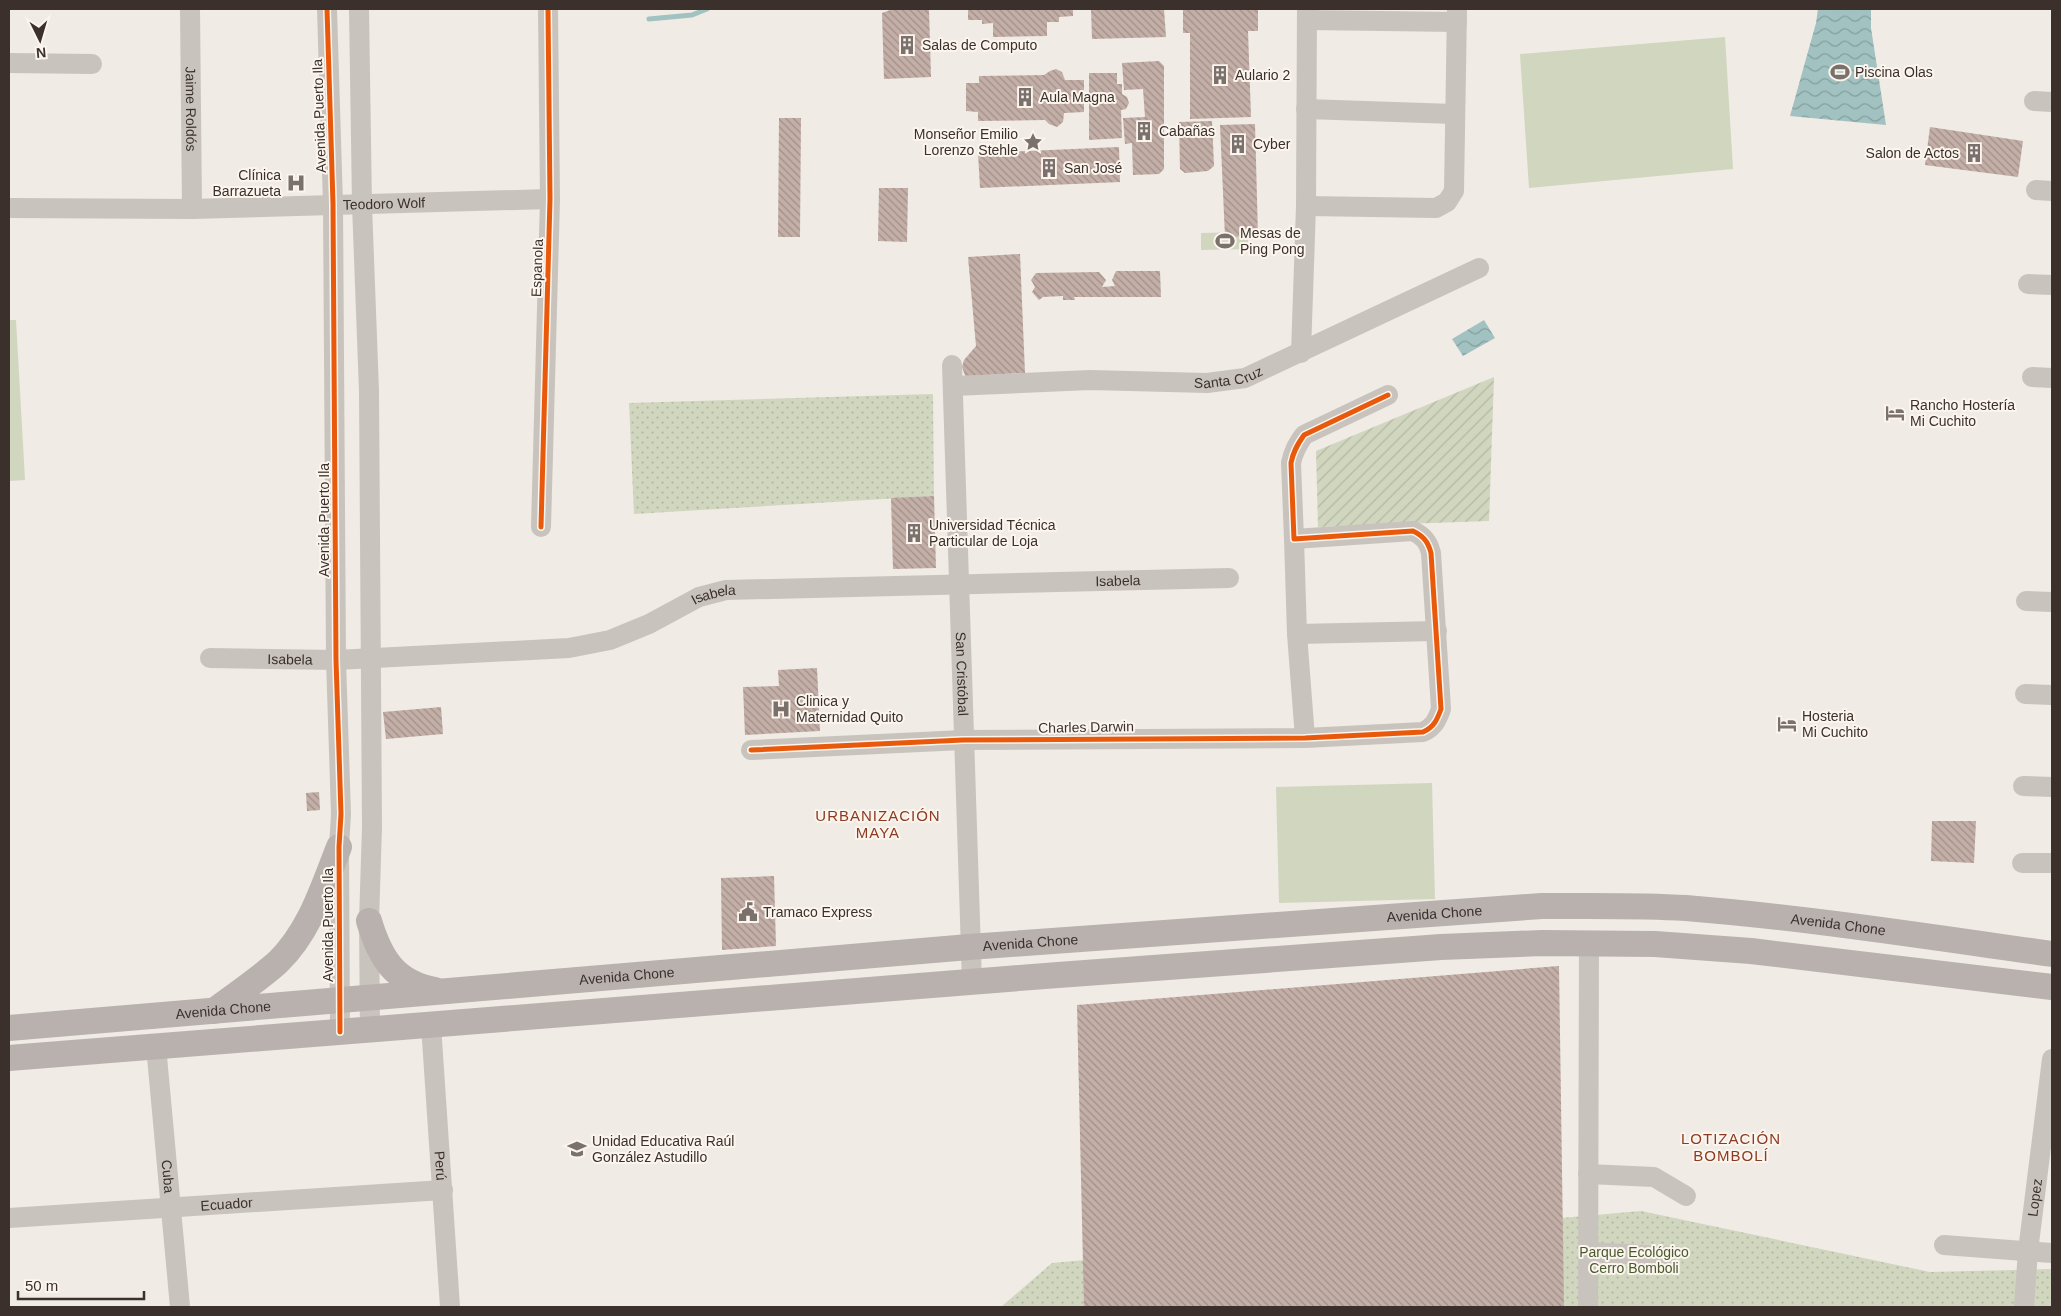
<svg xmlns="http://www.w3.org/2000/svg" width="2061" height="1316" font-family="Helvetica,sans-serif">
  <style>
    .park { fill: url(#park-dots) }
    .garden { fill: url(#garden-furrows) }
    .pitch { fill: #d1d6bf }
    .water { fill: url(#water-waves) }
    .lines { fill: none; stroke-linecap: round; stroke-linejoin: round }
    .stream { stroke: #a1c2c1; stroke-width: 5 }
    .building { fill: url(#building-back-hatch) }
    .minor { stroke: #c9c3be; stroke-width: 20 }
    .major { stroke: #b8b1ad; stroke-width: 26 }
    .cycleway-casing { stroke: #fbf5ee; stroke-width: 8 }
    .cycleway { stroke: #e8590c; stroke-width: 5 }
    .labels { text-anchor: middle; stroke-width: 4; stroke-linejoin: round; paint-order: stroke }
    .poi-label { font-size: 14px; fill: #3b302b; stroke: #fbf5ee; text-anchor: start }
    .street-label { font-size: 14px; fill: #3b302b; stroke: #fbf5ee }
    .park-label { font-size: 14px; fill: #4a5a2e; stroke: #fbf5ee }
    .neighbourhood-label { font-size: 15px; letter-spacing: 1px; fill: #8c3b22; stroke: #fbf5ee }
  </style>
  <defs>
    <pattern id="park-dots" width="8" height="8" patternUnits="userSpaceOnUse" patternTransform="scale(1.25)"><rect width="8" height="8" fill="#d1d6bf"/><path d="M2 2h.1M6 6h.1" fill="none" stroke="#b4b8a4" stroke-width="1.8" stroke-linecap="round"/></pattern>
    <pattern id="garden-furrows" width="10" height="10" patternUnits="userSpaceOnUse" patternTransform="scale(1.25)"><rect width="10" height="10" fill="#d1d6bf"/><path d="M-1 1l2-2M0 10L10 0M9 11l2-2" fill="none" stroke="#b4b8a4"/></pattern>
    <pattern id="water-waves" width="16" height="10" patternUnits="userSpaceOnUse" patternTransform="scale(1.25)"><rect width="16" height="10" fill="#a1c2c1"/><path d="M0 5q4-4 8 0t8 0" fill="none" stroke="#849e9d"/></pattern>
    <pattern id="building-back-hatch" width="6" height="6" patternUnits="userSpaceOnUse" patternTransform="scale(1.25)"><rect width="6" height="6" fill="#c3afa7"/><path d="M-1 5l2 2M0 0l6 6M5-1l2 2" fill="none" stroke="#a08f88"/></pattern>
  </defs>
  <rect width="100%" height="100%" fill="#f0ebe5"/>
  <path class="park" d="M933,394L934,496L634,514L629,403Z
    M1641,1211L1930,1272L2052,1269V1307H1001L1052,1263Z"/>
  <path class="garden" d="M1494,377L1489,521L1318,527L1316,451Z"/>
  <path class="pitch" d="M1725,37L1733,169L1529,188L1520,54Z
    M1248,232V249L1201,250V233Z
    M9,320H16L25,480L9,481Z
    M1432,783L1435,899L1279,903L1276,787Z"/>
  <path class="water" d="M1818,9H1871V28L1886,125L1790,116L1816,23Z
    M1484,320L1495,338L1463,356L1452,339Z"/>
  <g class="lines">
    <path class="stream" d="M649,19L692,15L707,9"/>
  </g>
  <path class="building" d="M893,9L929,10L931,77L884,79L882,13Z
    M968,9H1073V16L1059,17V22H1047V36L993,37V23L982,24V20H968Z
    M1091,9H1164L1166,37L1092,39Z
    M1183,9H1258V31H1248L1251,117L1190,119V33H1183Z
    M1159,61L1164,66V169L1159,174L1133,175L1132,143L1125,144L1123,118L1145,117L1143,89L1124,90L1122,63Z
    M1056,69L1062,72L1065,80H1084V112L1064,113L1063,122L1057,127L1049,124L1045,120L978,121V112L966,111V83H979V76L1044,75L1050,71Z
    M1089,73H1117V84H1122V94L1127,97L1129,103L1126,109L1121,110L1122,138L1089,140Z
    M779,118H801L800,237H778Z
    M1212,121L1214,166L1208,171L1185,173L1180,169L1179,122Z
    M1255,124L1258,236L1225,237L1220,125Z
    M1930,127L2023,141L2018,177L1925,165Z
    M1119,147L1120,182L980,188L978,153Z
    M879,188H908L907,242L878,241Z
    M1020,254L1025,373L986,375L966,378L962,367L964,360L976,346L968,257Z
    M1116,271H1160L1161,297H1074L1075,300H1063V296L1043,297L1039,300L1032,292L1035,287L1031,280L1036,273L1099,272L1106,280L1102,287L1115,286L1112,280Z
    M934,496L936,568L893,569L891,498Z
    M817,668L820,731L745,735L743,687L779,686L778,670Z
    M441,707L443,734L386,739L383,712Z
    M319,792L320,810L307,811L306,793Z
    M1932,821H1976L1974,863L1931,861Z
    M774,876L776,946L722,950L721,878Z
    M1559,966L1564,1307H1084L1077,1005Z"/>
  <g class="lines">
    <g class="minor">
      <path id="s1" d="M190,9L192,209"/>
      <path d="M327,9L333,204L336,660L341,814L339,847L340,1032"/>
      <path d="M359,9L362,205L369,391L372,827L369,921L370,1029"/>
      <path d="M1307,20L1457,22"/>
      <path d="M9,63L92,64"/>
      <path d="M2034,101L2052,102"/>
      <path d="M1306,109L1454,114"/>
      <path d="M2036,190L2052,191"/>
      <path d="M1306,206L1436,208L1447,202L1454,191L1457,9"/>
      <path id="s2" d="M9,208L192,209L550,199"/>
      <path d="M2028,284L2052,285"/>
      <path d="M1301,353L1306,206L1307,9"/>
      <path id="s3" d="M952,365L972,982"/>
      <path d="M2032,377L2052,378"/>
      <path id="s4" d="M953,386L1090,380L1207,383L1245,378L1479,268"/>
      <path d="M541,527L550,199L548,9"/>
      <path d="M1294,539L1297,634L1305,738"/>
      <path d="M2026,601L2052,602"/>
      <path d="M1297,634L1437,631"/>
      <path id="s5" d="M210,658L336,660L569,648L610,640L649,624L699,597L726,590L1229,578"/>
      <path d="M2025,694L2052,695"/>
      <path d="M751,750L963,740L1305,738L1423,732C1434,727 1437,720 1441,709L1431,553C1428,541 1423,536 1413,531L1294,539L1291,463C1293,452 1297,445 1304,435L1388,395"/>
      <path d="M2023,786L2052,787"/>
      <path d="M2022,863H2052"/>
      <path id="s6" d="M431,1025L450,1307"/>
      <path id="s7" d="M156,1046L180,1307"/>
      <path d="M1588,1174L1654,1177L1686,1196"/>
      <path id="s8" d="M9,1218L443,1190"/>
      <path d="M1944,1245L2052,1253"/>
      <path d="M1588,1252L1666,1256"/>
      <path d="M1588,1307L1589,943"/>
      <path id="s9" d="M2024,1307L2028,1251L2052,1059"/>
    </g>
    <g class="major">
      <path d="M369,921C380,958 395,983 435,990"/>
      <path d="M214,1011C235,995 258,980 278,962C310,931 323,887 339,847"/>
      <path id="s10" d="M9,1028L969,947L1542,906C1590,906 1639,905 1686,908C1809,918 1931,937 2052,954"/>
      <path d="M9,1058L1058,975L1441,947L1542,943L1655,944L1751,951L2052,987"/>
    </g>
    <g class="cycleway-casing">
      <path id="cycleway" d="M327,9L333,204L336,660L341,814L339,847L340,1032
        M541,527L550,199L548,9
        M751,750L963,740L1305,738L1423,732C1434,727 1437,720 1441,709L1431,553C1428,541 1423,536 1413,531L1294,539L1291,463C1293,452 1297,445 1304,435L1388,395"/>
    </g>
    <use href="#cycleway" class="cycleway"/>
  </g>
  <defs>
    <g id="building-bare" transform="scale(1.5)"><path d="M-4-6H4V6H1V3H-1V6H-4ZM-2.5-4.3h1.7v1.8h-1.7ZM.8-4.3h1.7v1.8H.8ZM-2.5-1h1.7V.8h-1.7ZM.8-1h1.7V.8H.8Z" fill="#7a716c" stroke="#fbf5ee" stroke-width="2.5" paint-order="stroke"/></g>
    <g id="stadium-bare" transform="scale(1.5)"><path d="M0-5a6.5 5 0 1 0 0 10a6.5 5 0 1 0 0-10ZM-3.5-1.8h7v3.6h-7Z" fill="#7a716c" stroke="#fbf5ee" stroke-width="2.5" paint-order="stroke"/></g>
    <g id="sight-bare" transform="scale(1.5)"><path d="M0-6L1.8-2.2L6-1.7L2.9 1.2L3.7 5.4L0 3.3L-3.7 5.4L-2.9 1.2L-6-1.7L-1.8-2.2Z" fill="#7a716c" stroke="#fbf5ee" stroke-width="2.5" paint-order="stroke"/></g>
    <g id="hospital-bare" transform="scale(1.5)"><path d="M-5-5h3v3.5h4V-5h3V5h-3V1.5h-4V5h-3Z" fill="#7a716c" stroke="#fbf5ee" stroke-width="2.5" paint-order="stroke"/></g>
    <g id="hotel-bare" transform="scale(1.5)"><path d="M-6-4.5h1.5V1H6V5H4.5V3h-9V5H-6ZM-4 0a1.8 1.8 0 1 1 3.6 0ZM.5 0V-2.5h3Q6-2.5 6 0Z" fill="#7a716c" stroke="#fbf5ee" stroke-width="2.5" paint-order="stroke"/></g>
    <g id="civic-bare" transform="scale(1.5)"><path d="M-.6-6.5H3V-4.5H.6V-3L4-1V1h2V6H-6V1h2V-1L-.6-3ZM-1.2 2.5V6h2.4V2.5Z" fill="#7a716c" stroke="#fbf5ee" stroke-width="2.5" paint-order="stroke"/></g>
    <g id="school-bare" transform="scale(1.5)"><path d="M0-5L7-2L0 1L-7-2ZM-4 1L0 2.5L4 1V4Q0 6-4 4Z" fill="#7a716c" stroke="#fbf5ee" stroke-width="2.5" paint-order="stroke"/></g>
  </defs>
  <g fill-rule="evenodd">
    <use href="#building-bare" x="907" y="45"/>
    <use href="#stadium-bare" x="1840" y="72"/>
    <use href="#building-bare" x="1220" y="75"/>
    <use href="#building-bare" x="1025" y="97"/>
    <use href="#building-bare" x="1144" y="131"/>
    <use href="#sight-bare" x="1033" y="142"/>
    <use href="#building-bare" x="1238" y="144"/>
    <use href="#building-bare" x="1974" y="153"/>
    <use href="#building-bare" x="1049" y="168"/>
    <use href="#hospital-bare" x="296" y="183"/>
    <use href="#stadium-bare" x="1225" y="241"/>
    <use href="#hotel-bare" x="1895" y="413"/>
    <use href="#building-bare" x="914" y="533"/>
    <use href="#hospital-bare" x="781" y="709"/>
    <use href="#hotel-bare" x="1787" y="724"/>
    <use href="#civic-bare" x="748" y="912"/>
    <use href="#school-bare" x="577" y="1149"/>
  </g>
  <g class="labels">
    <g class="poi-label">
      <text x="922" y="50">Salas de Computo</text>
      <text x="1855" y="77">Piscina Olas</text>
      <text x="1235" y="80">Aulario 2</text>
      <text x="1040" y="102">Aula Magna</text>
      <text x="1159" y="136">Cabañas</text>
      <text x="1018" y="139" text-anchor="end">Monseñor Emilio<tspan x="1018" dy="16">Lorenzo Stehle</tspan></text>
      <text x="1253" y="149">Cyber</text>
      <text x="1959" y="158" text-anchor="end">Salon de Actos</text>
      <text x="1064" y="173">San José</text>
      <text x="281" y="180" text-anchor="end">Clínica<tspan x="281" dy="16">Barrazueta</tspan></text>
      <text x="1240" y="238">Mesas de<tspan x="1240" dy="16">Ping Pong</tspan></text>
      <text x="1910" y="410">Rancho Hostería<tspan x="1910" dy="16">Mi Cuchito</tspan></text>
      <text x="929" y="530">Universidad Técnica<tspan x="929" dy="16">Particular de Loja</tspan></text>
      <text x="796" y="706">Clinica y<tspan x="796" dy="16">Maternidad Quito</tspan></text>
      <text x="1802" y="721">Hosteria<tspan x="1802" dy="16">Mi Cuchito</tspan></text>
      <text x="763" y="917">Tramaco Express</text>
      <text x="592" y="1146">Unidad Educativa Raúl<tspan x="592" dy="16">González Astudillo</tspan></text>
    </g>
    <g class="street-label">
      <text dy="5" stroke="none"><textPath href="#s1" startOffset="100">Jaime Roldós</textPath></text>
      <text transform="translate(319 116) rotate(-92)" y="5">Avenida Puerto Ila</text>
      <text dy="5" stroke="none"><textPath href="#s2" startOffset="375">Teodoro Wolf</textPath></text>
      <text transform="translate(537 268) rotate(-88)" y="5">Espanola</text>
      <text dy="5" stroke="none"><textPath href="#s4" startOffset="276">Santa Cruz</textPath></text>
      <text transform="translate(324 520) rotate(-90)" y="5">Avenida Puerto Ila</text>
      <text dy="5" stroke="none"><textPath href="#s5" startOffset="920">Isabela</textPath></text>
      <text dy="5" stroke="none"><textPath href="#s5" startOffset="515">Isabela</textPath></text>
      <text dy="5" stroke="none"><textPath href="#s5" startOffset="80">Isabela</textPath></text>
      <text dy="5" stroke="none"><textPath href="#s3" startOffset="309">San Cristóbal</textPath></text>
      <text transform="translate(1086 727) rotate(-1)" y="5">Charles Darwin</text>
      <text dy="5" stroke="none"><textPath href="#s10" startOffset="1430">Avenida Chone</textPath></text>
      <text transform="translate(328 925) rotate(-90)" y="5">Avenida Puerto Ila</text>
      <text dy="5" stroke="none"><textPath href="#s10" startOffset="1835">Avenida Chone</textPath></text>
      <text dy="5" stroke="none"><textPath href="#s10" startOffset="1025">Avenida Chone</textPath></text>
      <text dy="5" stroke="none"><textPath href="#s10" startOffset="620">Avenida Chone</textPath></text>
      <text dy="5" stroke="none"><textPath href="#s10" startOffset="215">Avenida Chone</textPath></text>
      <text dy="5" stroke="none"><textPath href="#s6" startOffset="141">Perú</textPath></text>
      <text dy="5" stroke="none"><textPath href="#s7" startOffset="131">Cuba</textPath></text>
      <text dy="5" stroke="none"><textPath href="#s9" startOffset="110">Lopez</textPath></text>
      <text dy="5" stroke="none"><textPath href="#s8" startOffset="218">Ecuador</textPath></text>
    </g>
    <g class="park-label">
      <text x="1634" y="1257">Parque Ecológico<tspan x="1634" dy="16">Cerro Bomboli</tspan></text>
    </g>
    <g class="neighbourhood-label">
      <text x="878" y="821">URBANIZACIÓN<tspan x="878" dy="17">MAYA</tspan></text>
      <text x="1731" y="1144">LOTIZACIÓN<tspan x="1731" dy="17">BOMBOLÍ</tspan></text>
    </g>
  </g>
  <rect width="2061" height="1316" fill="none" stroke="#3b302b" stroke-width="20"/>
  <g transform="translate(40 40) rotate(175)" stroke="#fbf5ee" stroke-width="4" paint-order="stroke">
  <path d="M0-4L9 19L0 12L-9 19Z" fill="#3b302b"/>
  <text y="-8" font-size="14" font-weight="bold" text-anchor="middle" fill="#3b302b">N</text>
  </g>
  <path d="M18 1291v8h126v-8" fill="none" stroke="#3b302b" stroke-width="2.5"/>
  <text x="25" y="1291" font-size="15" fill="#3b302b" stroke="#fbf5ee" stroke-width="4" paint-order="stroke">50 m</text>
</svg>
